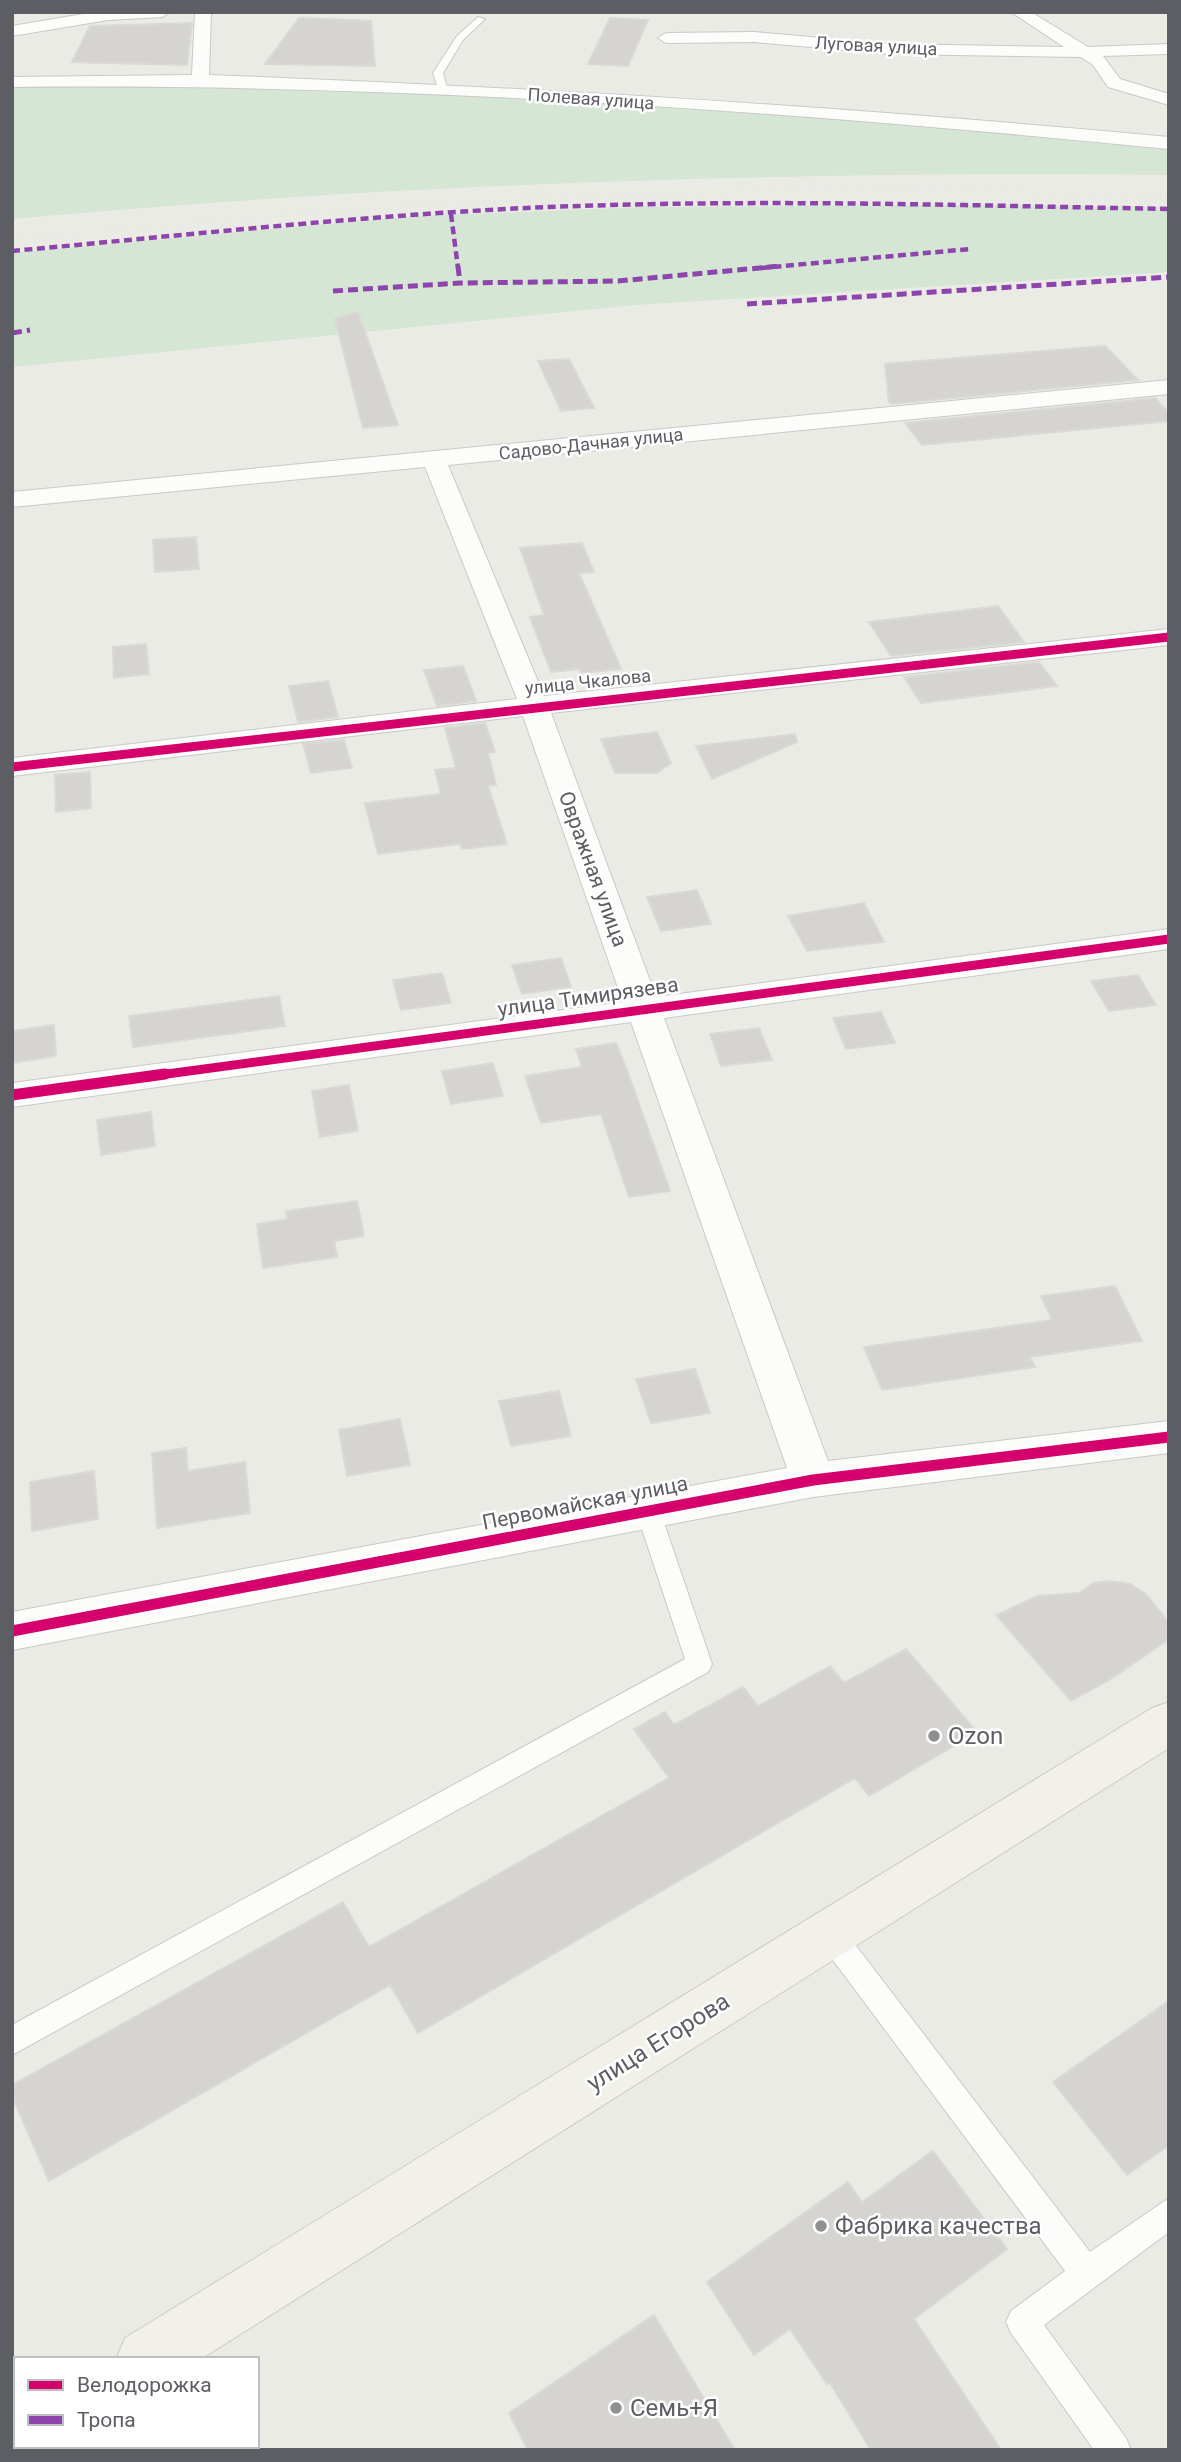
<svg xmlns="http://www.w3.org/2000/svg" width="1181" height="2462" font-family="Roboto,sans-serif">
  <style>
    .green { fill: #d6e6d5 }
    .building { fill: #d5d4d1; stroke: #dad9d5; stroke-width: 2 }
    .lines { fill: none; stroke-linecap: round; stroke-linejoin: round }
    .lane-casing { stroke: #c8c9c8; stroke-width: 2 }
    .street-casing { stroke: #c8c9c8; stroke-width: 2 }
    .primary-casing { stroke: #d0ccb7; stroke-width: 2 }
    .lane { fill: #fcfcfb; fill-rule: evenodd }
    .street { fill: #fcfcfb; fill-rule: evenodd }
    .primary { fill: #f1f1e9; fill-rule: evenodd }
    .rail { stroke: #e2e2e2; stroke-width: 2.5; stroke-dasharray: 1 4.5; stroke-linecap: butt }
    .quiet-far1 { stroke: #8e44ad; stroke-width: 4.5; stroke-dasharray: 8 4.5; stroke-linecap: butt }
    .quiet { stroke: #8e44ad; stroke-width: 5; stroke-dasharray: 10 5; stroke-linecap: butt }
    .cycleway-far1-casing { stroke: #fff; stroke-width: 12 }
    .cycleway-casing { stroke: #fff; stroke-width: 16 }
    .cycleway-far1 { stroke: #d6006c; stroke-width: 9 }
    .cycleway { stroke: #d6006c; stroke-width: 11 }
    .poi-dot { fill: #8e8f91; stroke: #fff; stroke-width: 2.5 }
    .labels { text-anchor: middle; stroke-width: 5; stroke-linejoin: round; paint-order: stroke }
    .far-street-label { font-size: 18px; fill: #5c5e63; stroke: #fff }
    .street-label { font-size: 21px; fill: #5c5e63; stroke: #fff }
    .near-poi-label { font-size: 24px; fill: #5c5e63; stroke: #fff; text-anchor: start }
    .near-street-label { font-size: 24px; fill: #5c5e63; stroke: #fff }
  </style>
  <rect width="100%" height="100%" fill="#ebebe6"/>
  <path class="green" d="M12,85L435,90L1169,142V175C783,171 397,184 12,219Z
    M963,205L1169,207V272L636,305L12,367V253L415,216L642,207Z"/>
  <path class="building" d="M299,18L371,21L375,66L265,64Z
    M610,18L648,20L628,66L588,64Z
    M192,23L187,65L72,62L90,26Z
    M358,312L398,425L363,428L335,319Z
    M1105,346L1138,380L891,404L889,402L885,364Z
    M569,359L594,408L561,411L538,361Z
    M1155,398L1169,413V421L922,445L905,423Z
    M196,537L199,569L155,572L153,540Z
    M582,543L594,572L579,573L621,669L581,673L579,669L551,672L530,617L544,615L520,548Z
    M998,606L1024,642L891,656L869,622Z
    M146,644L149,674L114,678L113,647Z
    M1039,662L1057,686L921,703L904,677Z
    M463,666L476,701L437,706L424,670Z
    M328,681L338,717L298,722L289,686Z
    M485,723L495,752L488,753L496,785L488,786L507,844L462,849L460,844L378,854L365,803L441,794L435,770L456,768L445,728Z
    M657,732L671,763L657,773H615L601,739Z
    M795,734L797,742L712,779L696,746Z
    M344,740L352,768L311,773L303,744Z
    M90,772L91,808L56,812L55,775Z
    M697,890L711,924L661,931L647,897Z
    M864,903L884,942L807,951L788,916Z
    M561,958L571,987L522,994L512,965Z
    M442,973L451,1003L401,1010L393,980Z
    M1138,975L1156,1005L1109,1011L1091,981Z
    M279,996L285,1026L133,1047L129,1016Z
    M881,1012L895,1043L846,1049L833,1018Z
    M54,1025L56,1056L12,1063V1031Z
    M759,1028L772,1060L721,1066L710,1034Z
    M616,1043L627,1070L670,1191L629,1197L601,1114L541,1123L525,1076L582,1067L576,1049Z
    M493,1063L503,1096L451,1104L442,1071Z
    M349,1085L358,1131L320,1137L312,1091Z
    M151,1112L155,1146L101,1155L97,1120Z
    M357,1201L364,1236L334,1241L337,1257L263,1268L257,1224L288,1219L286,1211Z
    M1115,1286L1142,1341L1030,1357L1035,1367L882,1390L864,1347L1052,1320L1041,1296Z
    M695,1369L710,1413L651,1423L636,1379Z
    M559,1391L571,1436L511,1446L499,1401Z
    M400,1419L410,1465L347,1476L339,1430Z
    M186,1448L188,1471L245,1462L250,1513L157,1528L152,1453Z
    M94,1471L98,1519L32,1531L30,1482Z
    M1109,1581L1130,1584L1146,1594L1169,1623V1639L1111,1679L1071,1701L996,1615L1038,1596L1079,1593L1094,1583Z
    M906,1649L977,1732L869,1796L855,1778L418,2033L390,1985L49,2181L12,2096V2085L343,1902L369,1947L669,1778L634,1729L665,1712L674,1725L743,1687L758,1706L830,1666L844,1683Z
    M1169,2001V2145L1127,2175L1053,2082Z
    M933,2151L1007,2249L914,2319L1001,2450H871L830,2383L827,2384L790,2329L754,2355L707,2282L848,2182L862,2202Z
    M654,2315L735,2450H528L509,2413Z"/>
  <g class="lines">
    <g class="lane-casing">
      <path id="lane" d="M478,17L485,19L463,40L443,73L447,89L439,91L433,73L457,36Z
        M648,1501L656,1504L660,1511L712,1664L708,1672L12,2055V2025L685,1659L636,1511L640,1504Z
        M831,1922L841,1926L1090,2252L1169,2198V2232L1044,2325L1126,2438L1131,2450H1094L1011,2333L1006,2322L1011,2311L1065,2271L821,1944L817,1935L821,1926Z
        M31,2446H64L66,2450H32Z"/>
    </g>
    <g class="street-casing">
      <path id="street" d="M95,12H170L162,17L108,20L12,36V26Z
        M195,12H211L209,75C529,87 850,107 1169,137V149C786,111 397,83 12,87V77L192,75Z
        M1011,12H1031L1088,47L1169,44V54L1103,56L1120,79L1169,94V105L1108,87L1093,65L1081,57L891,54L754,42L666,43L658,38L666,33L754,32L891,44L1064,47Z
        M1169,380V394L448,465L544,696L1169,629V645L551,713L656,997L1169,929V949L664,1018L828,1461L1169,1421V1453L813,1497L12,1650V1612L787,1468L631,1022L12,1107V1083L623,1002L523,716L12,776V758L517,699L425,467L12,507V492Z"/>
    </g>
    <g class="primary-casing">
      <path id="primary" d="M1169,1702V1748L201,2359H116L125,2338L1152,1708Z
        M16,2410V2446H44L42,2450H12V2411Z"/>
    </g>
    <use href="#lane" class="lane"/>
    <use href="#street" class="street"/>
    <use href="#primary" class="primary"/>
    <path class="rail" d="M12,239C207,222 403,204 598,196C789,188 979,190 1169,195"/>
    <path class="quiet-far1" d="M451,214L458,268
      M12,251C176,236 340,218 505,209C726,198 948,205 1169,209
      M761,268L970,249"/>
    <path class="quiet" d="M458,266L460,283
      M333,291L460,283L618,281L781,266
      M747,304L1169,277
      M12,333L30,330"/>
    <g class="cycleway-far1-casing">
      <path id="cycleway-far1" d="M12,767L1169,637
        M152,1076L1169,939"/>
    </g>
    <g class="cycleway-casing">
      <path id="cycleway" d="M12,1095L165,1074
        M12,1631L813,1480L1169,1437"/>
    </g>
    <use href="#cycleway-far1" class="cycleway-far1"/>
    <use href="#cycleway" class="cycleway"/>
  </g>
  <g class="poi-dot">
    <circle cx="934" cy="1736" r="7"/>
    <circle cx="821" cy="2226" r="7"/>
    <circle cx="616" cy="2408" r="7"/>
  </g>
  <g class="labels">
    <g class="far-street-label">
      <text transform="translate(876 46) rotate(3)" y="6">Луговая улица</text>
      <text transform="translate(591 99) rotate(4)" y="6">Полевая улица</text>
      <text transform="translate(591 444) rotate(-6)" y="6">Садово-Дачная улица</text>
      <text transform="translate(588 682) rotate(-6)" y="6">улица Чкалова</text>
    </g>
    <g class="street-label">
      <text transform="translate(593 869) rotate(70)" y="7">Овражная улица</text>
      <text transform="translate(588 997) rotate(-8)" y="7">улица Тимирязева</text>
      <text transform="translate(585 1503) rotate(-11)" y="7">Первомайская улица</text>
    </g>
    <g class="near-poi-label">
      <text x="948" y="1744">Ozon</text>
      <text x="835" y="2234">Фабрика качества</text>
      <text x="630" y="2416">Семь+Я</text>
    </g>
    <g class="near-street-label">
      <text transform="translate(658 2042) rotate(-32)" y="8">улица Егорова</text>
    </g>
  </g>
  <rect width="1181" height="2462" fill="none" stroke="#5c5e63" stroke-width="28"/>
  <rect x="14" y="2357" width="245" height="91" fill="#ffffff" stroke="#bebfc1" stroke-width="2"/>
  <rect x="28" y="2380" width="35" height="10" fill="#d6006c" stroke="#bebfc1" stroke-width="2"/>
  <text x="77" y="2392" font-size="21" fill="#5c5e63">Велодорожка</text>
  <rect x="28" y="2415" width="35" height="10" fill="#8e44ad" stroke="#bebfc1" stroke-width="2"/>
  <text x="77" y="2427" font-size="21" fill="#5c5e63">Тропа</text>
</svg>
